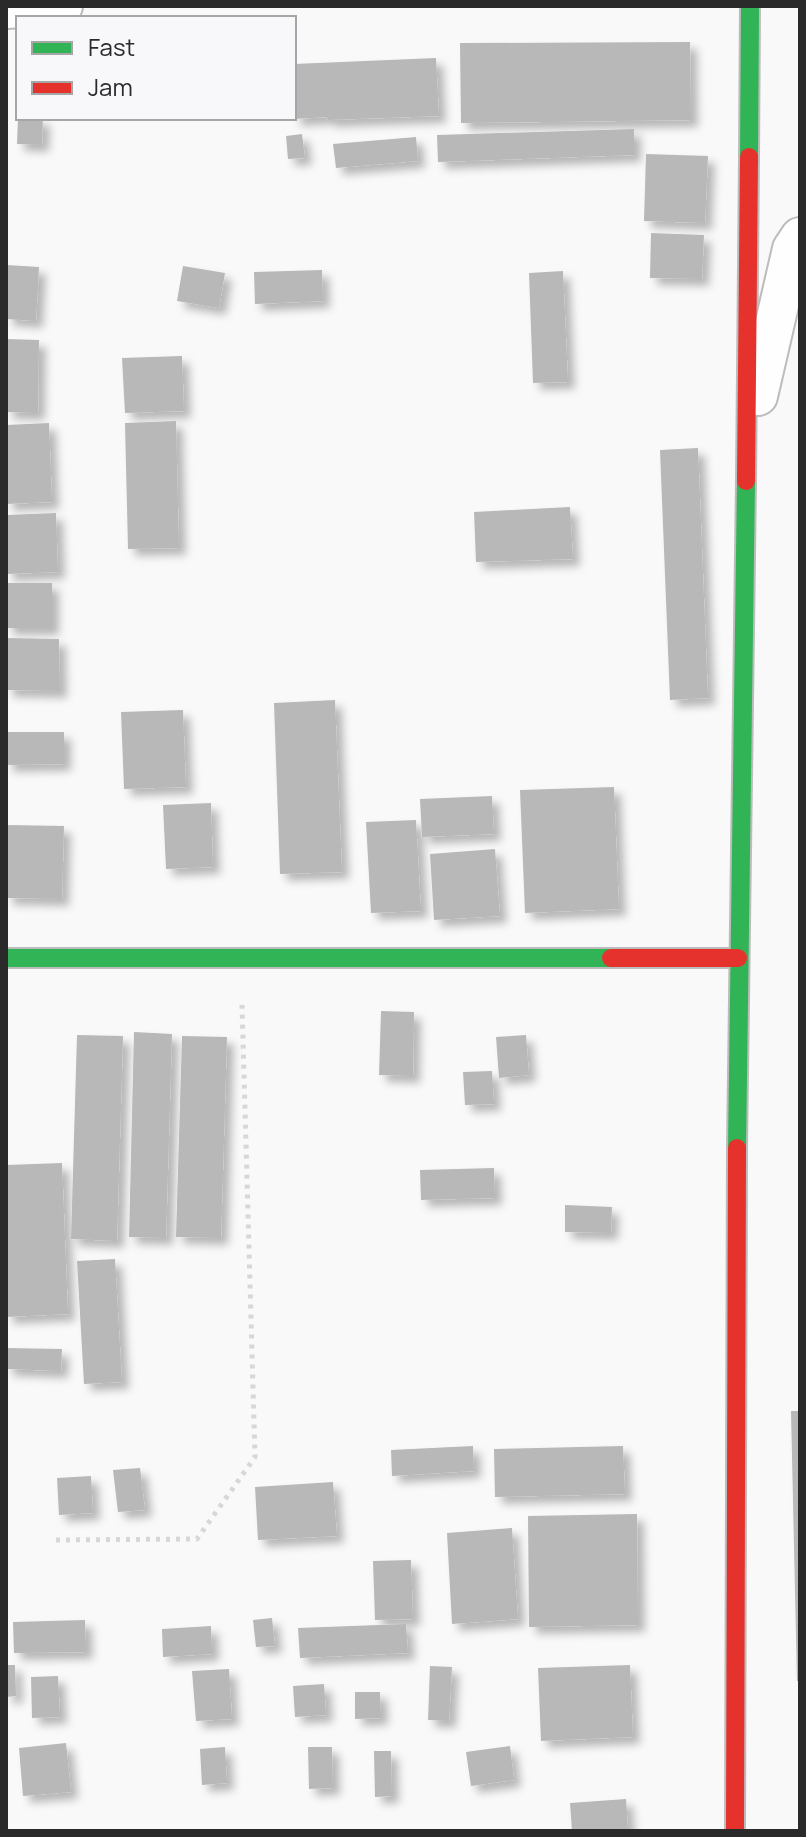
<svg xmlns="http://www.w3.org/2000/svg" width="806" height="1837" font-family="Manrope,sans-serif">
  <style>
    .building { fill: #b8b8b8; filter: url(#shadow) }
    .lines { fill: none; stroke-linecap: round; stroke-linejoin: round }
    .street-casing { stroke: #bcbcbd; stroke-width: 42 }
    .fast-casing { stroke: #bcbcbd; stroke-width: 22 }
    .jam-casing { stroke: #bcbcbd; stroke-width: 22 }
    .path { stroke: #d7d7d7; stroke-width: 5; stroke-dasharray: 4 6; stroke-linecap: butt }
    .street { stroke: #fefefe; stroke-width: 38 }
    .fast { stroke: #30b455; stroke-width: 18 }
    .jam { stroke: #e5322d; stroke-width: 18 }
  </style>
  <defs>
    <filter id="shadow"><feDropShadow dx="7" dy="7" stdDeviation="4" flood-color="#0004"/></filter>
  </defs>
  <rect width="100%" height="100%" fill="#f9f9f9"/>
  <path class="building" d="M690,42L691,120L461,123L460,43Z
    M436,58L439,116L328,120L327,117L294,119V64Z
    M18,118H43L42,145L17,144Z
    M634,129V155L438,162L437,135Z
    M302,134L305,158L288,159L286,136Z
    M416,137L418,161L336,168L333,144Z
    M646,154L708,156L705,223L644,221Z
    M651,233L704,235L702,279L650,278Z
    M6,265L39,267L36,321L6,319Z
    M183,266L225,273L219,308L177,301Z
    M322,270L323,301L255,304L254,272Z
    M563,271L568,382L533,383L529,273Z
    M6,339L39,340L38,413L6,412Z
    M182,356L184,411L125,413L122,358Z
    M176,421L179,548L128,549L125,423Z
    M49,423L52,502L6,504V425Z
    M698,448L708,698L670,700L660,450Z
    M570,507L573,559L476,562L474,512Z
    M56,513L58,572L6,574V515Z
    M6,583H52V628H6Z
    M6,638L59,639L60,691L6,690Z
    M335,700L342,872L280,874L274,703Z
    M183,710L186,787L124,789L121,712Z
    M6,732H64V764L6,765Z
    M614,787L619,909L525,913L520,790Z
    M492,796L494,834L422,837L420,799Z
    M211,803L213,867L166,869L163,805Z
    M416,820L421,911L371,913L366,822Z
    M6,825L64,826L62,899L6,898Z
    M495,849L500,916L434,920L430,854Z
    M381,1011L414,1012L413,1076L379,1075Z
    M134,1032L172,1034L166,1238L129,1237Z
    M77,1035L123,1036L117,1241L71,1239Z
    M526,1035L529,1075L499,1078L496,1037Z
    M182,1036L227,1037L221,1238L176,1237Z
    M492,1071L494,1104L465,1105L463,1072Z
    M62,1163L68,1314L6,1317V1165Z
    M494,1168L495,1198L421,1200L420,1170Z
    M565,1205L612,1207L611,1233L565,1232Z
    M115,1259L122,1382L84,1384L77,1261Z
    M6,1348L62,1349L61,1371L6,1369Z
    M791,1411H800V1681H797Z
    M473,1446L474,1471L392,1476L391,1450Z
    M623,1446L625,1494L495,1497L494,1449Z
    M140,1468L145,1510L118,1512L113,1470Z
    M91,1476L93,1513L59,1515L57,1478Z
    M333,1482L337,1536L258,1540L255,1487Z
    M637,1514L638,1625L529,1627L528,1516Z
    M512,1528L518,1619L452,1624L447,1533Z
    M411,1560L413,1619L375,1620L373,1561Z
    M272,1618L275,1646L256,1647L253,1620Z
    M85,1620L86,1652L14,1653L13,1622Z
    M406,1624L408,1653L300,1658L298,1628Z
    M211,1626L212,1654L163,1657L162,1629Z
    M6,1665H15L16,1696L6,1697Z
    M630,1665L633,1737L541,1741L538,1668Z
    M430,1666L452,1667L449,1721L428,1720Z
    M229,1669L232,1719L196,1721L192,1671Z
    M58,1676L60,1717L32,1718L31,1677Z
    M324,1684L326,1715L295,1717L293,1686Z
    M355,1692H380L381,1718L355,1719Z
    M66,1743L71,1792L23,1796L19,1748Z
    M510,1746L514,1780L471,1786L466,1752Z
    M225,1747L227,1783L202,1785L200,1749Z
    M308,1747H332L333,1788L309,1789Z
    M374,1751H391L392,1796L375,1797Z
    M626,1799L628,1831H572L570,1803Z"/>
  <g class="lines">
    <g class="street-casing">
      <path id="street" d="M6,9L63,6
        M758,396L792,249L800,237"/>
    </g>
    <g class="fast-casing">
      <path id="fast" d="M749,157L750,6
        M6,958H611
        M737,1148L746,481"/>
    </g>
    <g class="jam-casing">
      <path id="jam" d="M746,481L749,157
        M611,958H738
        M735,1831L737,1148"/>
    </g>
    <path class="path" d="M56,1540L197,1539L255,1457L242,1005"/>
    <use href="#street" class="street"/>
    <use href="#fast" class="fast"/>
    <use href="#jam" class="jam"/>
  </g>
  <rect width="806" height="1837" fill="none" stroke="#2a2a2b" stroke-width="16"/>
  <rect x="16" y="16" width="280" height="104" fill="#f8f8fa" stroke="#a6a6a7" stroke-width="2"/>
  <rect x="32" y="42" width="40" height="12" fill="#30b455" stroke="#a6a6a7" stroke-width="2"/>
  <text x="88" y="56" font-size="24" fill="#2a2a2b">Fast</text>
  <rect x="32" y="82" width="40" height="12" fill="#e5322d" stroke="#a6a6a7" stroke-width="2"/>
  <text x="88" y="96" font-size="24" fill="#2a2a2b">Jam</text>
</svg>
